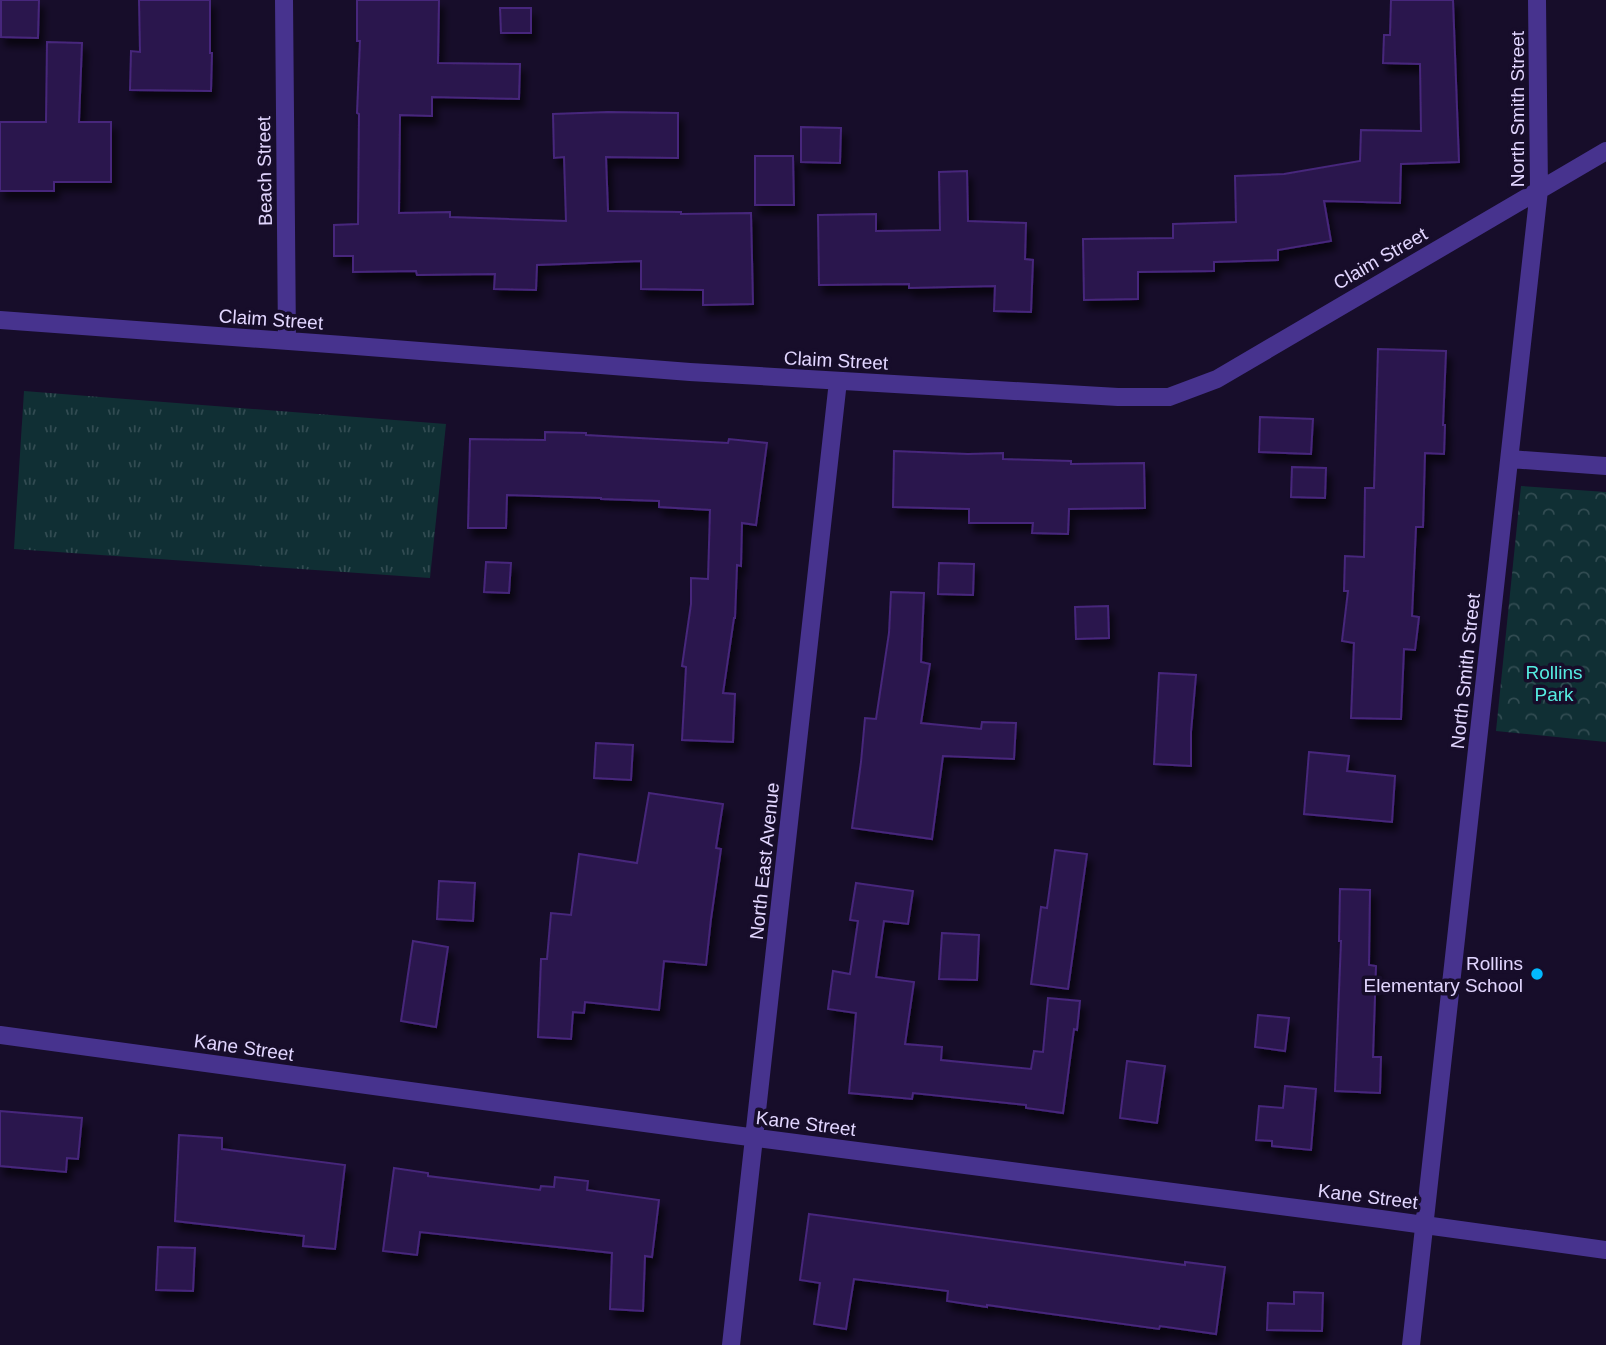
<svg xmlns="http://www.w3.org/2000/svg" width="1606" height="1345" font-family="Helvetica,sans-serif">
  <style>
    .grass { fill: url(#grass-tufts) }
    .park { fill: url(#park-crowns) }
    .building { fill: #2c174d; stroke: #46277b; stroke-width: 2; filter: url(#shadow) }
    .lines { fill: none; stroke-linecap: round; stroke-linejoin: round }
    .minor { stroke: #47338e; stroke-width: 18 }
    .poi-dot { fill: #02b9ff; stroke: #170d2a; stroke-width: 2.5 }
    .labels { text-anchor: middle; stroke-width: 7; stroke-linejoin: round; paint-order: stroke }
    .street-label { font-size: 19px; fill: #e2d6ff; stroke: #170d2a }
    .park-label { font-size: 19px; fill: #55ece1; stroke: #170d2a }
    .poi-label { font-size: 19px; fill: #e2d6ff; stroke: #170d2a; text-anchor: end }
  </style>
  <defs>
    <pattern id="grass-tufts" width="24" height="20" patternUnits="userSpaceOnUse" patternTransform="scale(1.75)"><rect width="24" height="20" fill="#102f34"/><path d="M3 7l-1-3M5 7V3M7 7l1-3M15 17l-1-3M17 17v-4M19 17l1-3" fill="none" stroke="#324c52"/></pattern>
    <pattern id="park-crowns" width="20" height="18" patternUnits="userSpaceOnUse" patternTransform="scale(1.75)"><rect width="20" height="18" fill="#102f34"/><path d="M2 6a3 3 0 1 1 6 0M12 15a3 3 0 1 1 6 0" fill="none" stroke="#324c52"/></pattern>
    <filter id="shadow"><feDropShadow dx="4.5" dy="8" stdDeviation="3.5" flood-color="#0009"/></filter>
  </defs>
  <rect width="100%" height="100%" fill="#170d2a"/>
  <path class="grass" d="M24,391L446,424L430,578L14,549Z"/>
  <path class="park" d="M1521,486L1606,492V742L1496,731Z"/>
  <path class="building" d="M1,0H39L38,38L1,37Z
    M139,0H210V53H212L211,91L130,90L131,51L140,52Z
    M357,0H439L438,63L520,64L519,99L432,97V116L400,115L399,213L450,212V217L566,221L564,157L554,158L553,114L608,112L678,113V158L606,157L608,211L681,212V214L751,213L753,304L703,305V290L641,289V261L537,265L536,290L494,289L495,274L417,275L416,271L353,272V256H334V225L358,224L359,114L357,113L360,41H357Z
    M1391,0H1453L1459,162L1401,164L1400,203L1324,201L1331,241L1278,250V260L1214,262V271L1138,272V299L1084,300L1083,239L1173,238V224L1236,222L1235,176L1284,174L1360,161L1361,130L1421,131L1420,64L1383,63L1384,35H1390Z
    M500,8H531V33H501Z
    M47,42L82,43L79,122H111V182H54V191H0V122H46Z
    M801,127L841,128L840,163L801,162Z
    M755,156H793L794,205H755Z
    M967,171L968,221L1026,223L1025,259L1033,260L1031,312L994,311L995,286L909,288V284L819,285L818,215L876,214V231L940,230L939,172Z
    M1378,349L1446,351L1443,425H1445L1444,454L1425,453L1423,527H1416L1412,616L1419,617L1415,650L1404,649L1401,719L1351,718L1354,643L1342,641L1348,591H1344L1345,556L1364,557L1365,488H1374Z
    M1260,417L1313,419L1311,454L1259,452Z
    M545,432L586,433V435L728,443L729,439L767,443L756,525L742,523L741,566L737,565L735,618H734L723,693L735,694L733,742L682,740L686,667L682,666L691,604V578L708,579L710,510L659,507V501L601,499V498L507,495L506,528H468L470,439L545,440Z
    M894,451L968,454L1003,453V459L1071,461V464L1144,463L1145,508L1069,509L1068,534L1032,533L1033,523H969V509L893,507Z
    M1292,467L1326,468L1325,498L1291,497Z
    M486,562L511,563L509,593L484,592Z
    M939,563L974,564L973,595L938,594Z
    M891,592L924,593L921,662L930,664L921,723L981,729L982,722L1016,723L1014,759L943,756L932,839L852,828L861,762L865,718L876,719L889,633Z
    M1108,606L1109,638L1076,639L1075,607Z
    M1159,673L1196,675L1191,732V766L1154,764Z
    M596,743L633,745L631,780L594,778Z
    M1309,752L1349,756L1347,771L1395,776L1392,822L1304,814Z
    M649,793L723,804L716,848L721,849L711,919L706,965L664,961L659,1010L585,1002L584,1013L573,1012L571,1039L538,1037L541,959H547L551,913L571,915L579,854L637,863Z
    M1055,850L1087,854L1068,989L1031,984L1041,907L1047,908Z
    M439,881L475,883L473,921L437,919Z
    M856,883L913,891L908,924L884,921L876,977L914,982L905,1044L942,1047L941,1060L1031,1069L1034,1051L1043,1052L1048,998L1080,1001L1077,1030L1074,1029L1063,1113L1026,1108V1105L913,1093L912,1099L849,1093L856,1013L828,1009L833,971L850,974L858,921L850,920Z
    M1340,889L1370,890L1369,965L1376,966L1373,1057H1381L1380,1093L1335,1091L1341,941H1339Z
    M942,933L979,935L977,980L939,979Z
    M413,941L448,947L436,1027L401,1021Z
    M1258,1015L1289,1018L1285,1051L1255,1047Z
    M1127,1061L1165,1066L1157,1123L1120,1118Z
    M1285,1086L1316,1089L1311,1150L1272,1146V1141L1256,1140L1259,1106L1283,1108Z
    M0,1111L82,1118L78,1159L67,1158L66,1172L0,1166Z
    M179,1135L222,1138V1149L345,1165L335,1249L303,1246L304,1236L175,1221Z
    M394,1168L428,1173V1176L540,1190L541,1186L554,1187L555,1177L588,1181L587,1190L659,1200L652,1257L645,1256L643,1311L610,1309L612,1253L420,1232L417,1255L383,1251Z
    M809,1214L1185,1265V1262L1225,1267L1216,1334L1160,1326L1159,1329L987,1305V1307L947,1301L948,1291L854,1279L846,1329L814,1324L820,1283L800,1280Z
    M158,1247L195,1248L193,1291L156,1290Z
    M1294,1292L1323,1293L1322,1331L1267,1330L1268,1303L1294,1304Z"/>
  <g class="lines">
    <path class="minor" d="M284,0L287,341
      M0,320L343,345L690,372L1118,397H1169L1217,379L1606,151
      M1510,459L1606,466
      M0,1035L711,1132L1381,1219L1606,1250
      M731,1345L838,381
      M1411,1345L1539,190L1537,0"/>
  </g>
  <circle class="poi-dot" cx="1537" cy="974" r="7"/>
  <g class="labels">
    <g class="street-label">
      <text transform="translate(1517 109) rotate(-90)" y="7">North Smith Street</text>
      <text transform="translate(264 171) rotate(-91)" y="7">Beach Street</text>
      <text transform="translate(1380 258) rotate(-30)" y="7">Claim Street</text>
      <text transform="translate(271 319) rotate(4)" y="7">Claim Street</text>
      <text transform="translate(836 360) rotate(3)" y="7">Claim Street</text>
      <text transform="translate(1465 671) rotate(-84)" y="7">North Smith Street</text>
      <text transform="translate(764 861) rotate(-84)" y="7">North East Avenue</text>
      <text transform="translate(244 1047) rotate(8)" y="7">Kane Street</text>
      <text transform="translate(806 1123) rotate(7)" y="7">Kane Street</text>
      <text transform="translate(1368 1196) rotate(7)" y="7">Kane Street</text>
    </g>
    <g class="park-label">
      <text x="1554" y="679">Rollins<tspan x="1554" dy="22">Park</tspan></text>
    </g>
    <g class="poi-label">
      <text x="1523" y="970">Rollins<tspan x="1523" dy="22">Elementary School</tspan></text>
    </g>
  </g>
</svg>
